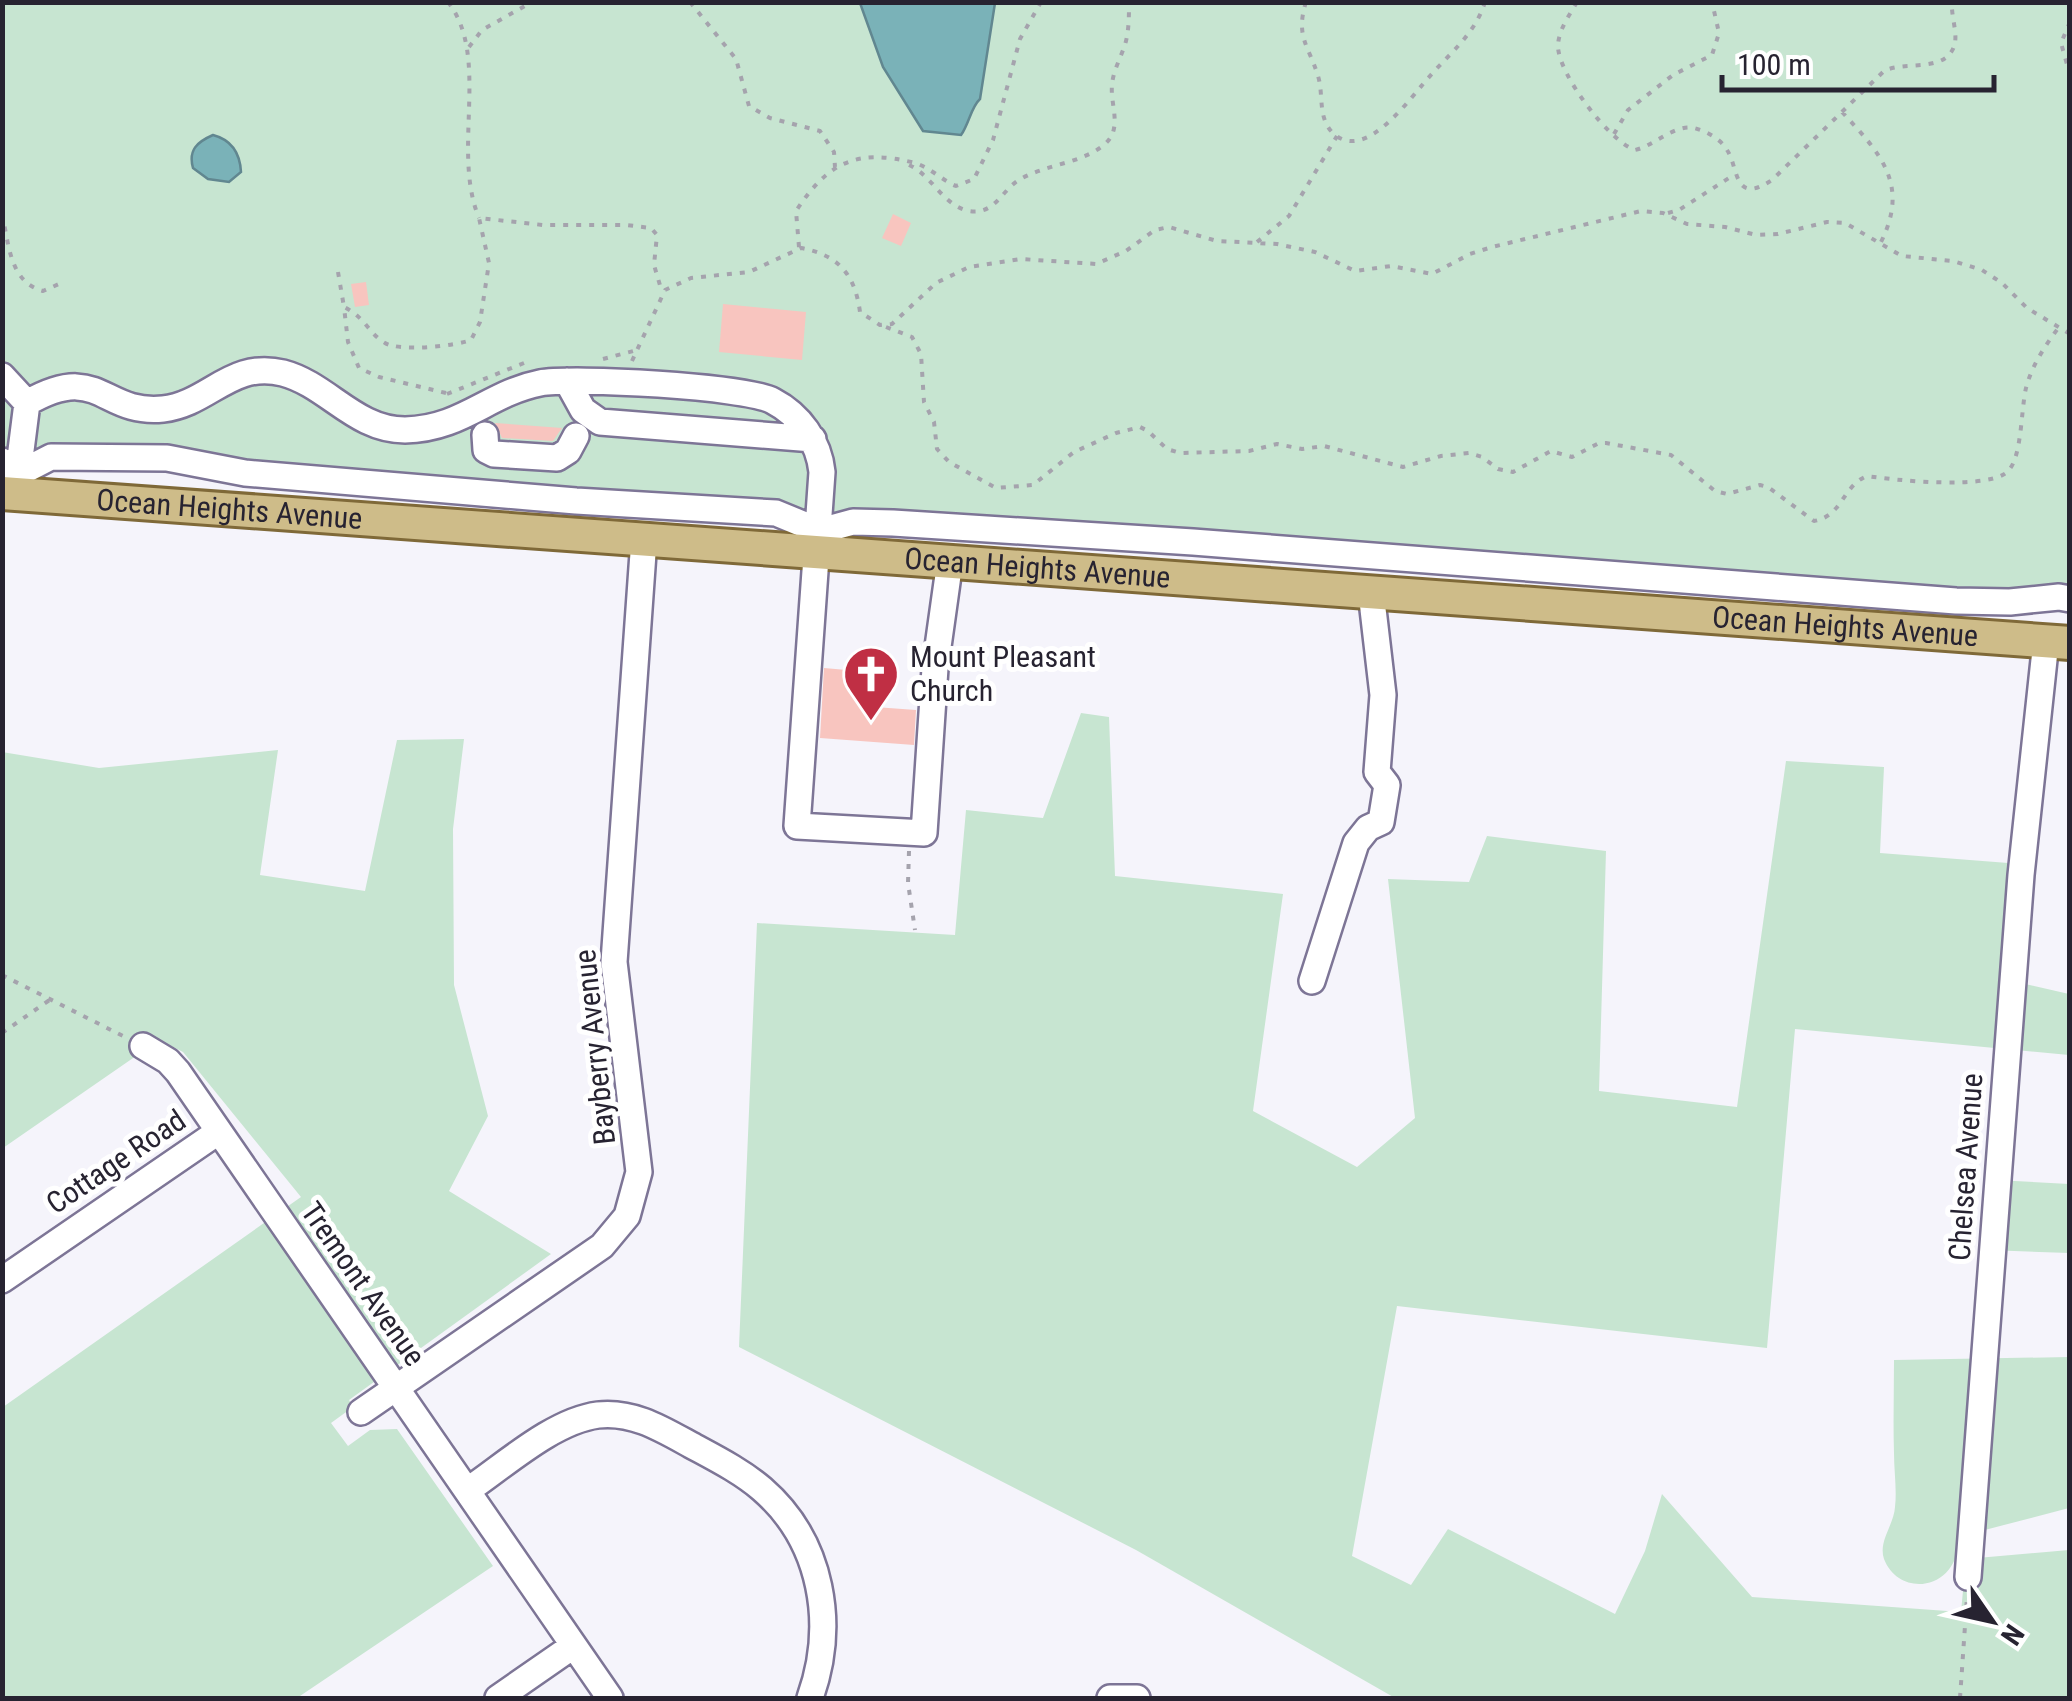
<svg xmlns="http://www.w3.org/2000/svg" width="2072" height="1701" font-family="'Roboto Condensed',sans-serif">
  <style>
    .green { fill: #c7e5d1 }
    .water { fill: #7ab2b8; stroke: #618790; stroke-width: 2.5 }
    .building { fill: #f8c5bf }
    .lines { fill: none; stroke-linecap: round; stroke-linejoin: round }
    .minor-casing { stroke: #7d7596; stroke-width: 30 }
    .major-casing { stroke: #7f6938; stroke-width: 38 }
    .path { stroke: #a5a3ad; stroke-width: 4; stroke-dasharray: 5 8; stroke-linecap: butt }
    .minor { stroke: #fff; stroke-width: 25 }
    .major { stroke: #cebc89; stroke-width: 32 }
    .labels { text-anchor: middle; stroke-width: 10; stroke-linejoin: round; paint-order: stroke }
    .street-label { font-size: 30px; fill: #272331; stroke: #fff }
    .poi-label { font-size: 30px; fill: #272331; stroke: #fff; text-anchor: start }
  </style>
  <rect width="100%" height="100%" fill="#f5f4fb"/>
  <path class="green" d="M2,3H2069V613L3,449Z
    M1081,713L1109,717L1115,876L1283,894L1253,1111L1357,1167L1415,1118L1388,879L1469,882L1487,836L1606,851L1599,1091L1737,1107L1786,761L1884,767L1880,853L2021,864L2012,981L2069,994V1055L1795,1029L1767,1348L1397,1306L1352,1556L1411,1585L1448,1529L1615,1614L1645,1551L1662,1494L1752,1597L1961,1612L1966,1559L2069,1550V1698H1395L1136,1550L739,1347L757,923L955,935L966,810L1043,818Z
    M464,739L453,829L454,985L488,1116L449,1191L551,1254L349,1400L353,1407L331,1423L348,1446L370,1430L397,1429L493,1566L297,1698H3V1407L301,1197L183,1052L150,1035L136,1056L3,1148L2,752L99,768L278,750L260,875L365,891L397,740Z
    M1996,1180L2069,1184V1253L1987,1250Z
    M2069,1357V1508L1958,1537C1961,1589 1900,1600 1884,1559C1878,1541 1894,1525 1895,1507C1897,1490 1894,1471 1894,1453C1893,1422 1894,1391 1894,1360Z"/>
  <path class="water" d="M860,3H995L980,99C971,107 969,124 961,135L923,131L883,67Z
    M213,135C232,140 240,153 241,172L229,182L208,179L193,168C188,150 197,142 213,135Z"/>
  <path class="building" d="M893,214L911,223L901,246L882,238Z
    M366,282L369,305L355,307L351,284Z
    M723,304L806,312L802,360L719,352Z
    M495,423L562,428L553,441L502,438Z
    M824,668L858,671L856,703H862L861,706L916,710L914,745L820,738Z"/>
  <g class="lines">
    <g class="minor-casing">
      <path id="minor" d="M2,376L27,403
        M567,381L583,410L600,422L813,439
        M27,403C100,361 101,415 163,409C209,404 231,360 283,373C328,385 355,430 405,430C462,429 489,393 540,383C573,377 745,386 773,401C800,415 819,442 822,472L797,826L924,833L935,668L950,561
        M485,435L486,450L494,454L557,458L568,451L576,436
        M2,461L18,474L51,457L167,458L245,473L576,501L776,513L805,525L818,527L831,528L853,522L893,523L1193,542L1956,601L2010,602L2059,597L2070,599
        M17,482L27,403
        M1312,981L1356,843L1368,828L1381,822L1387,785L1377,772L1383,695L1371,592
        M143,1046L168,1061L178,1072L610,1698
        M2,1280L218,1132
        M361,1412L602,1246L627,1216L639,1172L614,962L644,539
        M468,1490C505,1465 553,1421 598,1415C633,1411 662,1429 691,1445C715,1458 741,1471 762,1489C823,1542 836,1625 810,1698
        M1968,1577L2021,875L2046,641
        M498,1698L573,1646
        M1110,1698H1137"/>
    </g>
    <g class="major-casing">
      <g id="major">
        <path id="s1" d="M2,493L2070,643"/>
      </g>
    </g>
    <path class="path" d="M448,2C491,57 451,151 479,218
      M690,2L736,59L749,106L770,118L820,131L834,152L835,167
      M1306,2C1295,37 1309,46 1318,76C1324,95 1317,119 1334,134C1367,163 1412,95 1430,76C1451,52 1475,34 1485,2
      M1577,2C1569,16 1559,29 1558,45C1557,73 1610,142 1635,150C1654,146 1674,124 1694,128C1706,131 1721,139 1727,150C1739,168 1733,206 1772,180L1884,71C1906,60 1948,74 1955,43C1957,30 1951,16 1952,2
      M2068,2L2070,6
      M2070,22L2061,43L2070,75
      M469,47L482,30L532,2
      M1842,112C1880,153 1910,184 1881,242
      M1614,134L1628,110L1673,75L1712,55L1719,33L1712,2
      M909,165C933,176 942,205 969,211C995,215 1001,191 1019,180C1045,164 1082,164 1105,144C1123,128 1110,105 1112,85C1113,70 1122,56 1126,41C1129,29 1129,15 1129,2
      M1668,213L1679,210L1732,176
      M2,214C9,243 9,282 43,291L59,284
      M1257,242L1289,216L1337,136
      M799,247L796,211C828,162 857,148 915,163C929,167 942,180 956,186L974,179L993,140L1020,39L1041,2
      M338,272L344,307
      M886,327L912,337L921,354L924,402L934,422L937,449L949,462L996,488L1033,485L1074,452L1116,433L1140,427L1148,431L1167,449L1180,453L1249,451L1277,444L1302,449L1324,446L1403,467L1441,456L1469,453L1482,457L1498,469L1513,472L1551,451L1572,457L1599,443H1606L1671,455L1715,491L1727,494L1760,485L1768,487L1814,521C1843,516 1842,486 1867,476C1893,480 1993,491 2009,470C2022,455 2021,409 2026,388C2032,365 2045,346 2059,327
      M603,359L637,350
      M632,361L665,290L691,278L749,272L801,248C839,255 855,275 860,312L880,325L892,324L936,283L969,267L1021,259L1096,264L1126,251L1155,230L1169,227L1217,241L1277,244L1315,252L1355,271L1391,266L1432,274L1470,254L1492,247L1641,211L1663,213L1687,224L1725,227L1756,235L1778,234L1827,222L1845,223L1902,256L1953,261L1982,270L2002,283L2027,308L2070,334
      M446,393L379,377L359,368L348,342L344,307C366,318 369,334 385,343C400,352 455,346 471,340L480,322L489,263L479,218L543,225H626L651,228L657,235L654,265L662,292
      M447,394L524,363
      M909,851L908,883L915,930
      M2,975L125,1037
      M2,1033L51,999
      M1960,1698L1967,1597"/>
    <use href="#minor" class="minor"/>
    <use href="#major" class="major"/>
  </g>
  <defs>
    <g id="church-pin" transform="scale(2.875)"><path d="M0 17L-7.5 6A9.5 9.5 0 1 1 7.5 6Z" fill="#c02f44" stroke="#fff"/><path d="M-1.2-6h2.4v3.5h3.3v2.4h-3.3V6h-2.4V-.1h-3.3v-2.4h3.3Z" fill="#fff"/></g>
  </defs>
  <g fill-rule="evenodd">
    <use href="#church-pin" x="871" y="674"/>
  </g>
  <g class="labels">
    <g class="street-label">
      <text dy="10" stroke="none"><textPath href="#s1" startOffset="228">Ocean Heights Avenue</textPath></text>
      <text dy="10" stroke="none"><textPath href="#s1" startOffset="1038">Ocean Heights Avenue</textPath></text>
      <text dy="10" stroke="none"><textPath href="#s1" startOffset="1848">Ocean Heights Avenue</textPath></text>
      <text transform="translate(595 1047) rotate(-96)" y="10">Bayberry Avenue</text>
      <text transform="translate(116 1162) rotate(-34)" y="10">Cottage Road</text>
      <text transform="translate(1966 1167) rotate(-86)" y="10">Chelsea Avenue</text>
      <text transform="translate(363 1284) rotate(55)" y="10">Tremont Avenue</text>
    </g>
    <g class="poi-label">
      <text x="910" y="667">Mount Pleasant<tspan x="910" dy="34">Church</tspan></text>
    </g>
  </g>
  <rect width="2072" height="1701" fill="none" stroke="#272331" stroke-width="10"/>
  <g transform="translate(1992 1621) rotate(124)" stroke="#ffffff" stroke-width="8" paint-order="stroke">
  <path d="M0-8L18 38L0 25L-18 38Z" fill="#272331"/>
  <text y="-15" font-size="28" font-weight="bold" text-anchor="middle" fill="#272331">N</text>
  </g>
  <path d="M1722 75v15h272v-15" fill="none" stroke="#272331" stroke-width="5"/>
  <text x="1737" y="75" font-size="30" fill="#272331" stroke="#ffffff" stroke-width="8" paint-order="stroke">100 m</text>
</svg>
